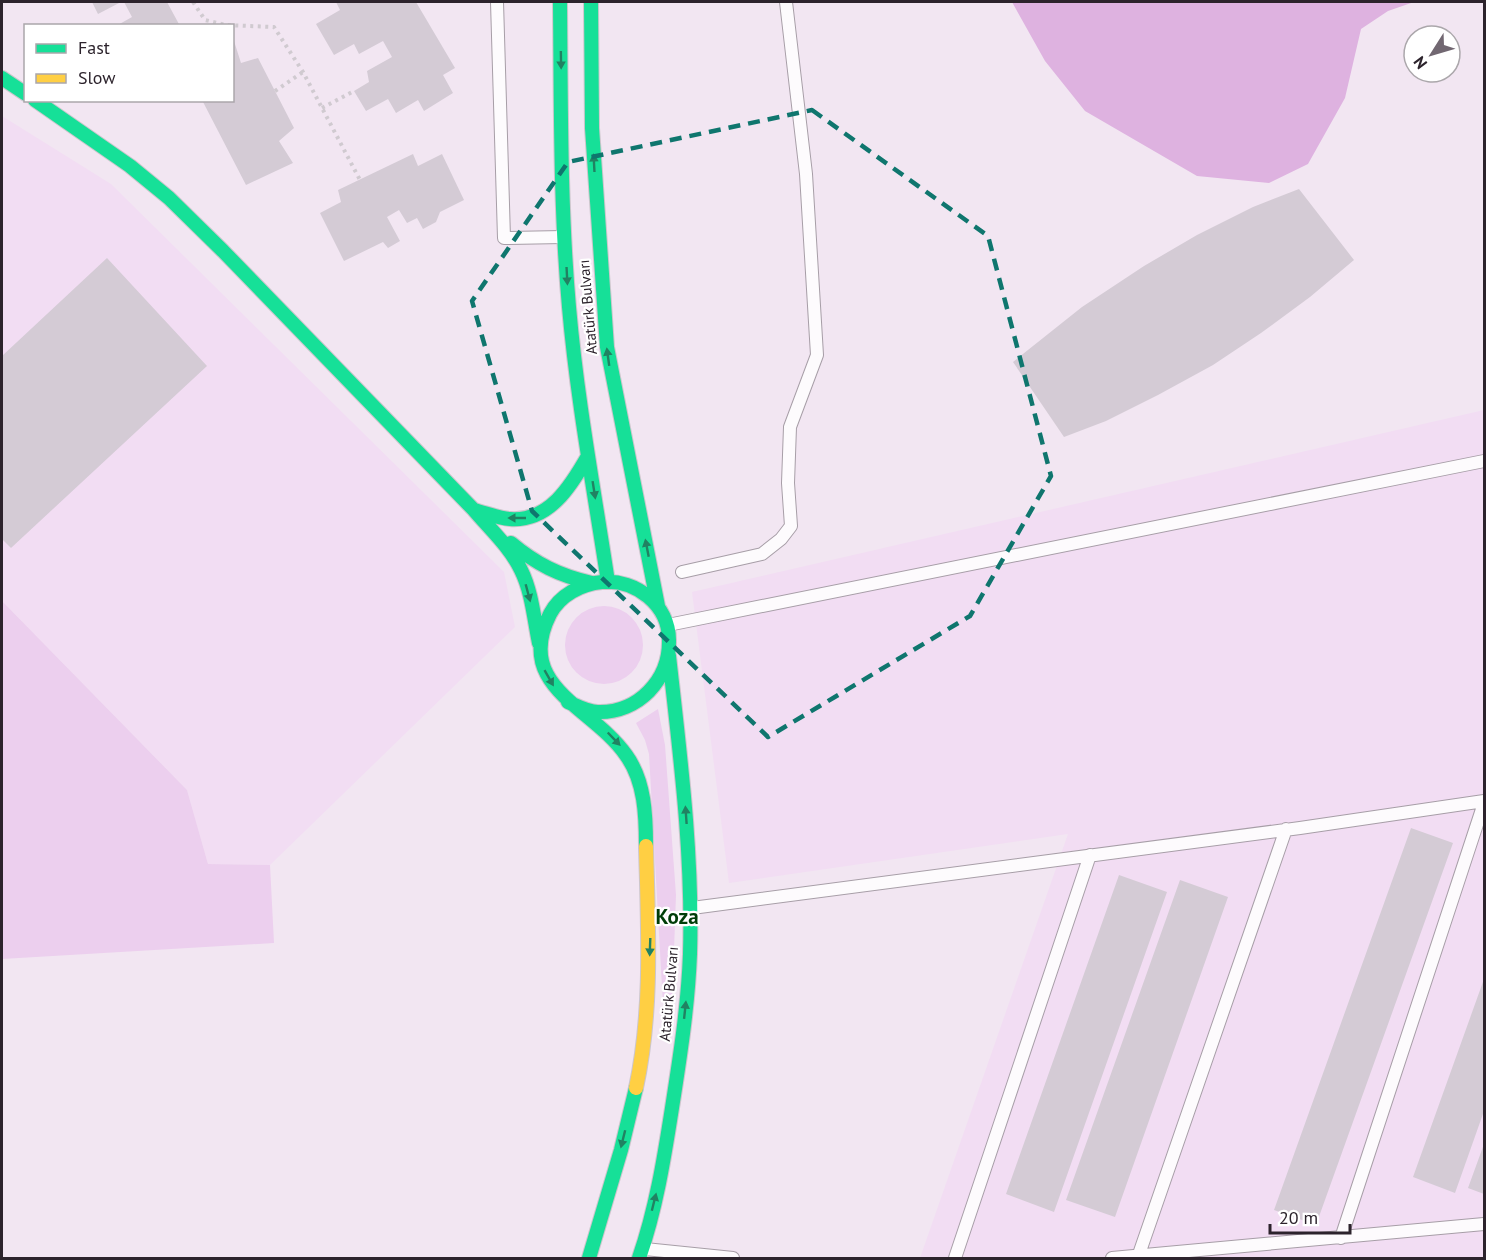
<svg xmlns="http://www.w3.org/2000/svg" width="1486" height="1260" font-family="'PT Sans',sans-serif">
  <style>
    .built { fill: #f2ddf3 }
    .green { fill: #eccfee }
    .water { fill: #deb2e0 }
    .building { fill: #d4cbd5 }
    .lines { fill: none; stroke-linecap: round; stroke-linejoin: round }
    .lane-casing { stroke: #a79ea7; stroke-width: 14 }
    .fast-casing { stroke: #ccc6cc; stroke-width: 16 }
    .slow-casing { stroke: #ccc6cc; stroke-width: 16 }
    .path { stroke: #d0cad0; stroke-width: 4; stroke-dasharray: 3 4.5; stroke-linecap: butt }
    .lane { stroke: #fdfbfd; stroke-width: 12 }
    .fast { stroke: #16e098; stroke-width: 14 }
    .slow { stroke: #ffcf43; stroke-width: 14 }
    .oneway { fill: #218262 }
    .marked { fill: none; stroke: #0f766e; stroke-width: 4.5; stroke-dasharray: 12 8; stroke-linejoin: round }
    .labels { text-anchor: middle; stroke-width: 4.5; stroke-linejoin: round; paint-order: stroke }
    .street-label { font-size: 15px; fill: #2c232c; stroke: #fff }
    .district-label { font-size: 21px; font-weight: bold; fill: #003d08; stroke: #fff }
  </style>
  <rect width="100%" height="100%" fill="#f2e6f2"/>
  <path class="built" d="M2,116L111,184L504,572L515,627L270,865L208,864L187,790L2,601Z
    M1484,410V1258H920L1068,834L729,883L692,592Z"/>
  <path class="green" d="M2,601L187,790L208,864L270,865L274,943L2,959Z
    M565 645a39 39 0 1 1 78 0a39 39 0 1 1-78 0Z
    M658,709L665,745L676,895L672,1006L663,1005L649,754L645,740L636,723Z"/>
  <path class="water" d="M1012,2H1414L1388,11L1361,29L1345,98L1308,164L1269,183L1197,176L1085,111L1045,61Z"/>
  <path class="building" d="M92,2H121L98,14Z
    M124,2H167L180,26H116L132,17Z
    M336,2H416L455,68L443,75L453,93L424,111L418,100L396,113L388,99L366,111L354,91L369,82L367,71L392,57L383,41L359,54L354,44L334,55L316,24L340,10Z
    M234,41L241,63L258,58L294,128L279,141L293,163L246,185L202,100H232V42Z
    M413,154L418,166L442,154L464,200L440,212L436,222L423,229L417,218L407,223L399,210L387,217L400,241L388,248L383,242L344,261L320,213L341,202L338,190Z
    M1299,189L1354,260L1310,297L1261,333L1213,365L1158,395L1106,421L1064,437L1013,362L1082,307L1144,266L1197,235L1253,207Z
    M107,258L207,366L11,548L2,539V356Z
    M1411,828L1453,843L1316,1225L1274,1210Z
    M1119,875L1167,892L1054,1212L1006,1194Z
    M1180,880L1228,897L1115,1217L1066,1200Z
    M1484,979V1111L1455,1193L1413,1177Z
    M1484,1144V1194L1468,1188Z"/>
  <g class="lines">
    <g class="lane-casing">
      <path id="lane" d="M497,2L504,238L563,237
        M682,572L762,554L781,539L791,526L788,483L790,427L817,355L806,174L786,2
        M668,625L1484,461
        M692,908L1300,828L1484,801
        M1341,1238L1484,803
        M645,1249L733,1258
        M1138,1257L1286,829
        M955,1258L1090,855
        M1112,1258L1484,1224"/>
    </g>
    <g class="fast-casing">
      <path id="fast" d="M560,2C561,104 560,206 569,307C577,399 594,490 608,582
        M591,2L592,128L607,347L658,606
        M2,78L26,94
        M35,100L130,166L169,198L223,251L474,510C490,529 510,547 521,570C532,592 534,619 539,643
        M474,510C486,513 498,518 510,519C549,522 571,486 588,456
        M511,543C536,564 560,576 592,583
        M568,702C577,706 588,712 598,712C638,713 670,680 669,640C669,605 636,579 602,582C581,584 560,595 550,614C513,687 593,707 626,755C645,781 646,816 646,846
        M589,1258L621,1150L636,1088
        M639,1258C656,1209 664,1159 672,1108C680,1057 688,1006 690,954C693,854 680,755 669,656"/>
    </g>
    <g class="slow-casing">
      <path id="slow" d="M636,1088C653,1009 648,927 646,846"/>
    </g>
    <path class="path" d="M193,2L205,20L226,25L274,27L303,72L360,180
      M275,91L303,72
      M322,108L354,91"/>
    <use href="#lane" class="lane"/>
    <use href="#fast" class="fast"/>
    <use href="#slow" class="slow"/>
  </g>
  <defs><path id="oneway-solid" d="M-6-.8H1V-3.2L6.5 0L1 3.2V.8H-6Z" transform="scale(1.5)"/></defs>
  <g class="oneway">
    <use href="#oneway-solid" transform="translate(561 60) rotate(89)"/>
    <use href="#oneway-solid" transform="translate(594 163) rotate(-93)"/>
    <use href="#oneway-solid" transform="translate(567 276) rotate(87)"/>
    <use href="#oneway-solid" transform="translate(608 357) rotate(-98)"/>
    <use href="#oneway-solid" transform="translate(594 490) rotate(81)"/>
    <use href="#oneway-solid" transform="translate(517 518) rotate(180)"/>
    <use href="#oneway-solid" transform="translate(647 548) rotate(-101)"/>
    <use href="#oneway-solid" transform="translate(528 593) rotate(75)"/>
    <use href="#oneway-solid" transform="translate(549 678) rotate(60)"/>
    <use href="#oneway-solid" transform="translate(614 739) rotate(46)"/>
    <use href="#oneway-solid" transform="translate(686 815) rotate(-94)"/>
    <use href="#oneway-solid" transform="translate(650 947) rotate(92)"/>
    <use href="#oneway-solid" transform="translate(685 1010) rotate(-84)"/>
    <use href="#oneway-solid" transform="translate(623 1139) rotate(104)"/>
    <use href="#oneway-solid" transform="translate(654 1202) rotate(-76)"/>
  </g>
  <path class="marked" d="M812,110L988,236L1051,476L970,616L768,737L532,511L472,301L568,162Z"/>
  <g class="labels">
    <g class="street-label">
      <text transform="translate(588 307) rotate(-95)" y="5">Atatürk Bulvarı</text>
      <text transform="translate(669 994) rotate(-85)" y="5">Atatürk Bulvarı</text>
    </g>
    <g class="district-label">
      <text x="677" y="924">Koza</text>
    </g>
  </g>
  <rect width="1486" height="1260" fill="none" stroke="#2c232c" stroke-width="6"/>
  <rect x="24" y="24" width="210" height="78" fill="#ffffff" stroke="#aba7ab" stroke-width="1.5"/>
  <rect x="36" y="44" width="30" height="9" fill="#16e098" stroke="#aba7ab" stroke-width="1.5"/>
  <text x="78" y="54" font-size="18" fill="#2c232c">Fast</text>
  <rect x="36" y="74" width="30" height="9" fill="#ffcf43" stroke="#aba7ab" stroke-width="1.5"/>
  <text x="78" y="84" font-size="18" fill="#2c232c">Slow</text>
  <g transform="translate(1432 54) rotate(233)"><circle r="28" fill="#ffffff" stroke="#aba7ab" stroke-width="1.5"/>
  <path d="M0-4.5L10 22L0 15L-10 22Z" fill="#716771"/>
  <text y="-9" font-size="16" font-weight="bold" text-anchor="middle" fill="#2c232c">N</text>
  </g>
  <path d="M1270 1224v9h80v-9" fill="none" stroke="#2c232c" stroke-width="3"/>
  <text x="1279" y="1224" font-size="18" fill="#2c232c" stroke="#ffffff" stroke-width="4.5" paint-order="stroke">20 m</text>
</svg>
